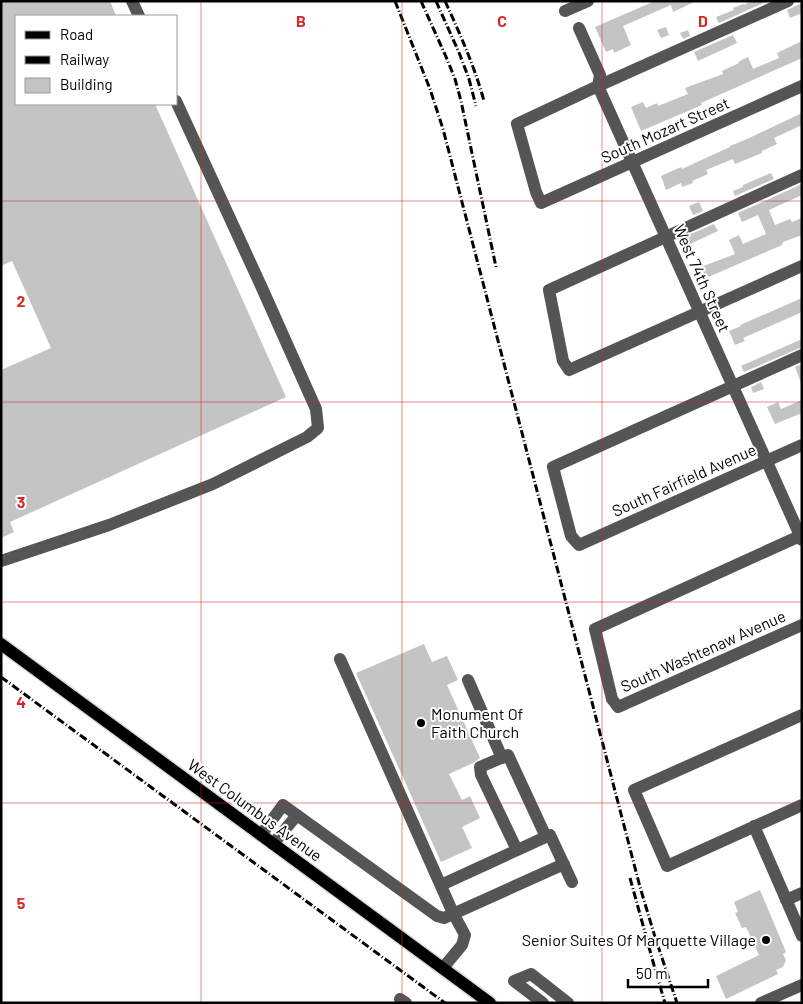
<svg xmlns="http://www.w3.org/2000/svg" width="803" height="1004" font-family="Barlow,sans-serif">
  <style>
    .building { fill: #c4c4c4 }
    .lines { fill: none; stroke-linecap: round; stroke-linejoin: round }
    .major-casing { stroke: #dbdbdb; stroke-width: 15 }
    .minor { stroke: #555; stroke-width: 12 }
    .major { stroke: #000; stroke-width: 12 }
    .rail { stroke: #000; stroke-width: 3; stroke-dasharray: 8 2.5 1 2.5; stroke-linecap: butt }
    .grid { fill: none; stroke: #d62828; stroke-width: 1; stroke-opacity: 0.55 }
    .poi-dot { fill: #000; stroke: #fff; stroke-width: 2 }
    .labels { text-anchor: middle; stroke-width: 4; stroke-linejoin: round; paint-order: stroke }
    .street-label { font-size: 16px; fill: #000; stroke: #fff }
    .poi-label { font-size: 16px; fill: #000; stroke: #fff; text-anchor: start }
    .grid-label { font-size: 16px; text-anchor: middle; font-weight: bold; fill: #d62828; stroke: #fff; stroke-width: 4; stroke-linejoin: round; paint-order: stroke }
  </style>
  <rect width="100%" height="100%" fill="#fff"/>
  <path class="building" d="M1,1H110L116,16H16V104H155L286,397L10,522L14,532L1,538V370L51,348L12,261L1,266Z
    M655,1H696L673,12L671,5L623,26L631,45L614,53L613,49L606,52L595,27Z
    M751,1H768L719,23L716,17L734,10L733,8L743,4L744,5Z
    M802,3V13L790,18L787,10Z
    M666,27L669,35L661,38L657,30Z
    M688,30L690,36L683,39L680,33Z
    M733,35L737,43L698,61L694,52Z
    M802,41V58L701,103L702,105L641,131L631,107L643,102L646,108L657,103L658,106L688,94L685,88L723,74L722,71L739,63L738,62L748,57L753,69L779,58L777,53Z
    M802,113V125L774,138L777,144L762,151V153L735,164L733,159L706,170L708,174L692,181L693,183L682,187L681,183L666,190L661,176L681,167L682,169L697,162L730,147V146L747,139Z
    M771,173L774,179L735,196L733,191L743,187V185Z
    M802,184V195L769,210L775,225L790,219L792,222L802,218V235L783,242L782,245L706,278L701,267L735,254L729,240L739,235L743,244L766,234L758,215L742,222L738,213Z
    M699,202L703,211L693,215L689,206Z
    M714,224L718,231L688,245L684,237Z
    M802,298V312L743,338L745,341L735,345L729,331L741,326L740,325Z
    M802,339V347L744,372L741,366Z
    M802,364V383H801L795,367Z
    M761,382L764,389L753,393L751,387Z
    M802,400V413L775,424L767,407L778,402L781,409Z
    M424,644L432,662L447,656L458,680L447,685L480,758L473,763L449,774L462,800L470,796L480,818L462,827L472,848L441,862L356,673Z
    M760,890L786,952L783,954L786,960L783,967L776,970L778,974L726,999L716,976L759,955L746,927L742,928L735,913L738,912L734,902Z"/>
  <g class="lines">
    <g class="major-casing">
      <path id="major" d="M1,644L490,1003"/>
    </g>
    <path class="minor" d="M132,1L139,16
      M788,1L598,86L517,124L536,192L541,203L802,86
      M565,11L588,1
      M579,28L600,75L598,86L802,540
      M802,175L549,290L563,361L569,370L802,266
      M802,355L553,467L571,536L579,545L802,445
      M802,535L595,629L612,699L618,707L802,625
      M1,561L109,525L213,484L307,437L318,428L316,409L262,288L176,101
      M340,659L453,913L465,935L462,945L443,968
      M468,680L502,758
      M802,715L634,790L667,866L802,805
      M754,826L802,936
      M261,835L283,805L437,916L444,918L564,864
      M273,844L297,815
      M517,850L481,775L480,767L508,755L546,837
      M441,885L550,835L572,882
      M786,900L802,893
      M400,999L406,1003
      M543,1003L514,981L531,974L568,1003
      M761,1003L802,985"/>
    <use href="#major" class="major"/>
    <path class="rail" d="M395,1L430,89L443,129L640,887L655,937L677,1003
      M421,1L447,59L455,79L461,101L496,267
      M436,1L460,55L469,79L476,106
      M445,1C460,34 474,65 484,101
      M1,677L445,1003
      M630,878L655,969L665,1003"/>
  </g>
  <path class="grid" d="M201,1V1003M402,1V1003M602,1V1003M1,201H802M1,402H802M1,602H802M1,803H802"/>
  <g class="poi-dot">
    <circle cx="421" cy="723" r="5"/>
    <circle cx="766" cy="940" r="5"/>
  </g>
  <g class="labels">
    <g class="street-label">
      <text transform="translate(665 130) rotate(-24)" y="6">South Mozart Street</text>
      <text transform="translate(702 278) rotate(66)" y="6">West 74th Street</text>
      <text transform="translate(684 480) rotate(-24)" y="6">South Fairfield Avenue</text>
      <text transform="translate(703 651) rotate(-24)" y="6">South Washtenaw Avenue</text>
      <text transform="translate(255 810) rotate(36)" y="6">West Columbus Avenue</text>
    </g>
    <g class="poi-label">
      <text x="431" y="720">Monument Of<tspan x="431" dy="18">Faith Church</tspan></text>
      <text x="756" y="946" text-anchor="end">Senior Suites Of Marquette Village</text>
    </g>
  </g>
  <g class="grid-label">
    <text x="301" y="27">B</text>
    <text x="502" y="27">C</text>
    <text x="703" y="27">D</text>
    <text x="21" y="307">2</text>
    <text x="21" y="508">3</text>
    <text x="21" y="708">4</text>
    <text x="21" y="909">5</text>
  </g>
  <rect width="803" height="1004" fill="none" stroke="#000000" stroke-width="5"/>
  <rect x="15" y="15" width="162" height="90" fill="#ffffff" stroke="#999999"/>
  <rect x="25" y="31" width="25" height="8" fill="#000000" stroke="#999999"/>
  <text x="60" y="40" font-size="15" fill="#000000">Road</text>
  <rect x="25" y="56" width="25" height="8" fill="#000000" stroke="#999999"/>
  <text x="60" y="65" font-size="15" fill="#000000">Railway</text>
  <rect x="25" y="78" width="25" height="15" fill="#c4c4c4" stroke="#999999"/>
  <text x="60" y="90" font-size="15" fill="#000000">Building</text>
  <path d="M628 979v8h80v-8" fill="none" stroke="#000000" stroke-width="2.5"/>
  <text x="636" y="979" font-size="15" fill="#000000" stroke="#ffffff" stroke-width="4" paint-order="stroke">50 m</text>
</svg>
